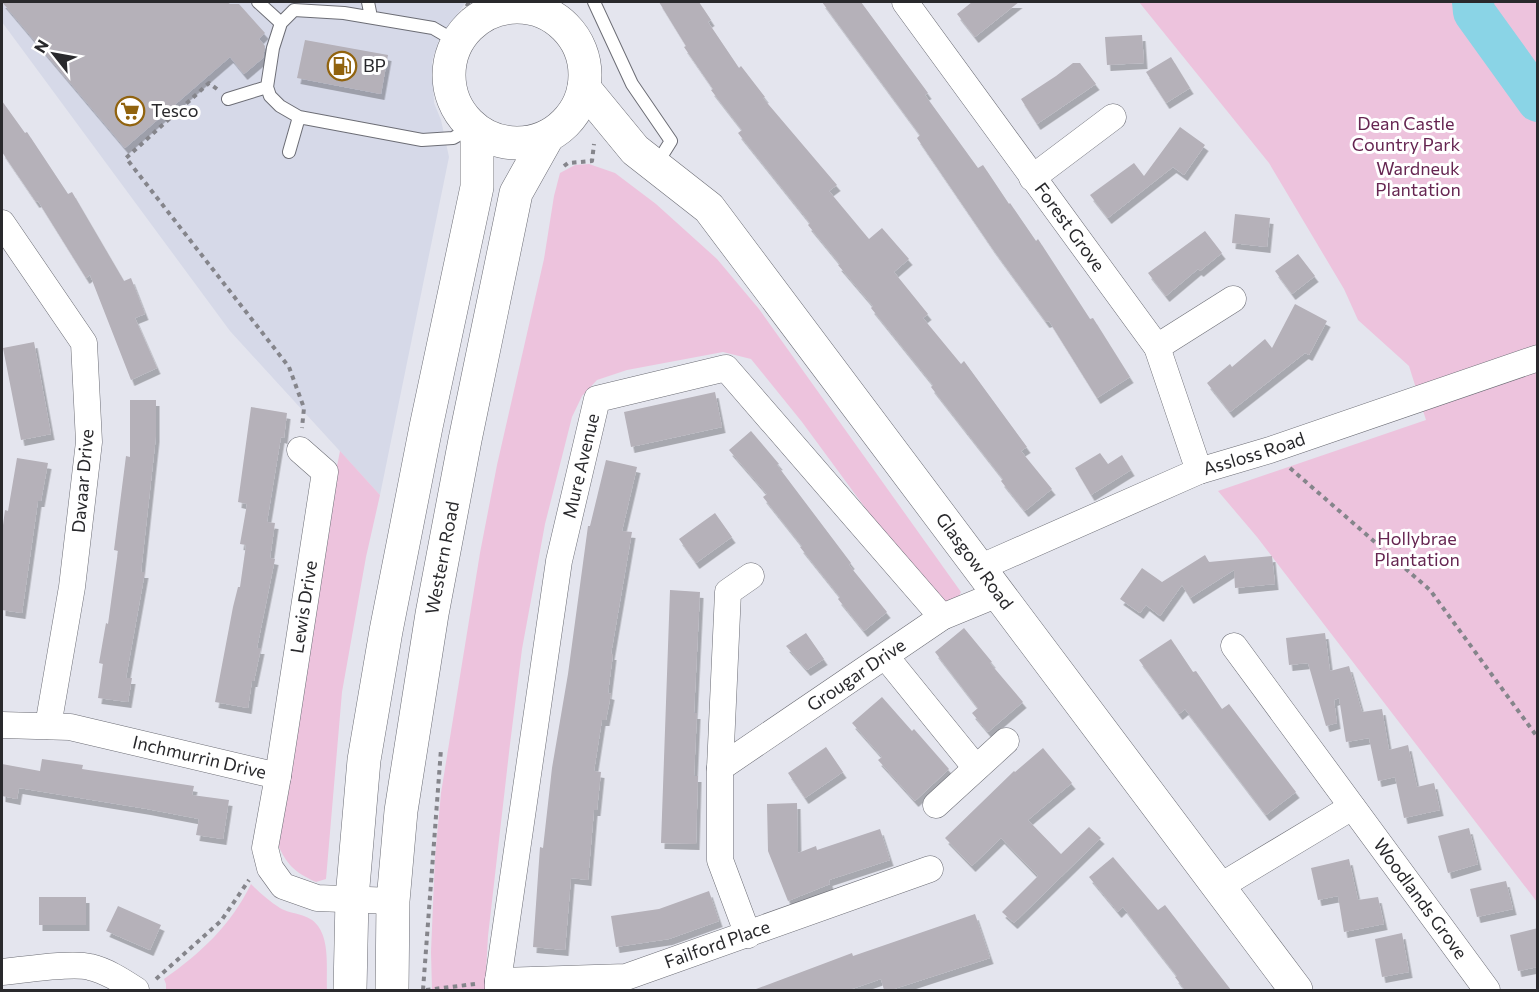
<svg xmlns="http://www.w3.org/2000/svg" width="1539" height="992" font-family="Commissioner,sans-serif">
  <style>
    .built { fill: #d6d9e8 }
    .green { fill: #edc3dd }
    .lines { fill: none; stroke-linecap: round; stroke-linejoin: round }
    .river { stroke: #8ad4e6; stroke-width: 42 }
    .building { fill: #b5b1b9; filter: url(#shadow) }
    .lane-casing { stroke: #6c6d75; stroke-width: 14 }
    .street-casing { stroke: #6c6d75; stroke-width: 27 }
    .secondary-casing { stroke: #6c6d75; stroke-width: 34 }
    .path { stroke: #85858b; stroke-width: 4; stroke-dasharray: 4.5 4.5; stroke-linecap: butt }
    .lane { stroke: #fff; stroke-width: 12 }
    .street { stroke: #fff; stroke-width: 26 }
    .secondary { stroke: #fff; stroke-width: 33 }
    .labels { text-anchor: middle; stroke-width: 6; stroke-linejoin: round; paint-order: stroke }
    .poi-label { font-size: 18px; fill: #29292c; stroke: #fff; text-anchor: start }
    .park-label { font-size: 18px; fill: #652551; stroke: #fff }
    .street-label { font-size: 18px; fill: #29292c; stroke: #fff }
  </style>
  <defs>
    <filter id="shadow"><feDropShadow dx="3.5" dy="6" stdDeviation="0" flood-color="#0004"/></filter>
  </defs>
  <rect width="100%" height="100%" fill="#e4e5ee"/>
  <path class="built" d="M2,2H466L439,40L432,61L434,103L441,120L449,157L380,495L230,331L2,22Z"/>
  <path class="green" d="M1139,2H1537V902L1257,537L1218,491L1426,420L1409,366L1358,320L1344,289L1269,163Z
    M589,164L615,173L656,204L717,259L759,309L961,592L958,598L947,604L908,566L802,422L751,359L723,352L627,370L597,380L582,396L572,417L545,524L522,649L510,744L488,936L485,990H432L431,952L435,857L441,793L480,553L497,465L544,259L554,196L560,173L575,165Z
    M340,451L380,495L366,557L342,692L326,879L316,882C294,872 287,865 277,843L328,511Z
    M251,884C260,893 269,901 280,908C292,915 309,913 318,926C330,942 326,971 327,990H166V984L164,979C201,953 231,925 251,884Z"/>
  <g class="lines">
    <path class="river" d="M1473,2L1474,12L1538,101"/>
  </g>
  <path class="building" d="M2,2H227L230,4H239L265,33L259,39L265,46L263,58L244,74L230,57L125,148Z
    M659,2H699L711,20L708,22L739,68L741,66L765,97L763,98L837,185L829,191L869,239L882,228L909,259L894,272L928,314L923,318L961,364L964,361L1027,447L1021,451L1052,489L1025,511L1001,481L1003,479L931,387L933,385L871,308L873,306L838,265L840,264L808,225L810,223L738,133L742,130L711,90L713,89L684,47L686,46Z
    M822,2H861L928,93L925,95L978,168L983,165L1009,204L1010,203L1036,241L1038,239L1090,319L1093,318L1130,377L1097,398L1049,321L1046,322L992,248L917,138L920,135Z
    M972,2H1019L975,37L957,14Z
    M1142,35L1144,63L1107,65L1105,37Z
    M305,40L388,55L381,94L297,78Z
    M1171,57L1190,88L1166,103L1146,72Z
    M1073,63H1080L1096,84L1037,124L1021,99L1056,76Z
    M2,101L25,133L27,132L68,194L72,192L124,281L131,278L145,314L135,318L157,368L131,380L90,275L86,278L38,201L36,202L2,152Z
    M1180,127L1205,145L1184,175L1173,167L1108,218L1090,195L1134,163L1144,176Z
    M1235,214L1270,218L1267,247L1232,243Z
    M1205,231L1222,253L1200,271L1198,269L1166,296L1148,273Z
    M1298,254L1315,276L1292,294L1275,271Z
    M1295,304L1327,321L1309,355L1305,353L1230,412L1207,383L1230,364L1232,367L1265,339L1272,348Z
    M34,342L51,434L21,440L3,348Z
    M715,392L722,427L631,447L624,412Z
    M130,400H156V436L141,572H145L126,678H132L128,702L98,698L103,664L99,663L106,623L108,624L118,551L114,550L126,456L130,457Z
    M251,407L287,413L284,438L281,437L267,522L275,523L270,558L275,559L257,648H261L254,681H252L248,708L215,702L233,607L238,587H240L246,545L240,544L247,504L238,502Z
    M751,431L779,464L777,465L851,563L849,565L887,612L864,631L838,599L840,597L800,547L802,546L763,497L767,494L729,450Z
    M1100,453L1108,464L1122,455L1131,470L1091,495L1075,468Z
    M17,458L48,463L41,501H38L22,613L2,610V533L5,510L8,511Z
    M606,460L637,467L622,531L632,532L611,654H613L608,693L611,694L606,720H602L594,771L601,772L597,810H594L588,880L571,878L565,950L533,947L540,847L543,848L552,768L568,674L588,526H590Z
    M715,513L732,537L696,563L679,539Z
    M1205,555L1209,562L1272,556L1275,584L1235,588L1234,570L1190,598L1182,585L1160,616L1146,605L1140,613L1120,599L1142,568L1162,582Z
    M670,590L700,592L694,713H697L694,776H698L696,844L661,843Z
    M964,628L992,662L990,663L1023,702L988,732L972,713L978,708L935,652Z
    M806,633L824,659L807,670L786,646Z
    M1325,633L1330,671L1349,666L1362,712L1382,709L1389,750L1408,745L1417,787L1434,783L1440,810L1404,818L1395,777L1378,781L1369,738L1346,742L1339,698L1334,700L1337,723L1326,726L1308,663L1289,665L1286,638Z
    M1171,639L1193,672L1196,671L1222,709L1229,704L1296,792L1266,815L1185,709L1179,714L1139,660Z
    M882,697L912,731L914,729L949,769L915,801L878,760L882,757L852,723Z
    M826,747L843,772L805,798L788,773Z
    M1043,748L1072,783L1028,820L1061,854L1089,827L1101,838L1014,923L1002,912L1038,876L1001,838L972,866L945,838L1014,771L1015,772Z
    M42,759L83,765L82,769L194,786L192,795L229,800L223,839L196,835L199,819L147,809L19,788L17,799L2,796V764L40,771Z
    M797,803L798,853L816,846L817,850L880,829L890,860L829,880L830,884L788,901L768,851L767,804Z
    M1469,828L1478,864L1448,873L1438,836Z
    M1113,857L1158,910L1165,905L1231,990H1185L1175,977L1177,976L1123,907L1118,912L1089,877Z
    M1349,859L1358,900L1378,897L1384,924L1344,932L1338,896L1318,900L1311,868Z
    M1506,881L1513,909L1477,917L1470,889Z
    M709,891L719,921L669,939L616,947L611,916L659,909Z
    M39,897H86V925H39Z
    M118,906L161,925L150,950L106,931Z
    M975,914L990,958L891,990H884L881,979L849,990H756V989L852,953L853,956Z
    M1538,928V967L1518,971L1510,935Z
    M1402,933L1409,972L1382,977L1375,939Z"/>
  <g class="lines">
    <g class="lane-casing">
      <path id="lane" d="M258,2L281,23
        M368,2L371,17
        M594,2L632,84L671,141L656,165
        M457,42L433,28L344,13L294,10L281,23L273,48L267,87L270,96L280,106L299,117L422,140L453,138L473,127
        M228,99L267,87
        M289,152L299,117"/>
    </g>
    <g class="street-casing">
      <g id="street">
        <path id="s1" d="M905,2L1157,347L1199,471"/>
        <path d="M1032,178L1113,117"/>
        <path d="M2,223L84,343L89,442L72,587L48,726"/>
        <path d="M1157,347L1233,299"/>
        <path id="s2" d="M979,568L1199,471L1270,450L1538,358"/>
        <path id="s3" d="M1234,646L1487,990"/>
        <path d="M886,657L976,768"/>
        <path id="s4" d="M2,725L70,727L278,776L265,848L270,868L283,886L317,898L393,901"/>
        <path id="s5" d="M720,768L942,617L998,594"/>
        <path id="s6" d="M278,776L325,472L300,450"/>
        <path d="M936,805L1006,741"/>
        <path d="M1219,887L1352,807"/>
        <path d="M748,935L720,860V768L728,592L751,576"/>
        <path d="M2,972C23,970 72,962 90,967C107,971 122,981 136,990"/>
        <path id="s7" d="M498,981L626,977L930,869"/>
        <path id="s8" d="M498,990V981L559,561L597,399L726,368L942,617"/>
      </g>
    </g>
    <g class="secondary-casing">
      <g id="secondary">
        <circle cx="517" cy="75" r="68"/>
        <path id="s9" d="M584,88L635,150L709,208L1296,990"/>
        <path d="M350,990L352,898L364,760L386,631L426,427L477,187V131"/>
        <path id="s10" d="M392,990L393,901L401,811L432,614L465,440L516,193L548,136"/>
      </g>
    </g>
    <path class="path" d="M458,22L469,2
      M443,53L439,83L448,122
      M217,89L209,83L126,158L289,367L304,408L302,428
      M564,166L568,163L592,161L594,144
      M1290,468L1430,590L1538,738
      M156,979L221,921L249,880
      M423,990L441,749
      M426,990L475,984"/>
    <use href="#lane" class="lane"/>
    <use href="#street" class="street"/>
    <use href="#secondary" class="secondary"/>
  </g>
  <defs>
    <g id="fuel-ring" transform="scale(1.5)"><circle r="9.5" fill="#fff" stroke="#91630e" stroke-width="1.5"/><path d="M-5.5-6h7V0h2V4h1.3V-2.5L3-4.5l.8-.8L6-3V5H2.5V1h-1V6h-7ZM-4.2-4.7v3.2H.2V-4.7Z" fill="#91630e"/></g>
    <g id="supermarket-ring" transform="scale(1.5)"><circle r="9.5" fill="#fff" stroke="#91630e" stroke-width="1.5"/><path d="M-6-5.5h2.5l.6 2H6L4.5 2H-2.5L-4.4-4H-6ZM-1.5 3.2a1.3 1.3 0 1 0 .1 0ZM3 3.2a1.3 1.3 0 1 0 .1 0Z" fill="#91630e"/></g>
  </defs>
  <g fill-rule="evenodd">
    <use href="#fuel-ring" x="342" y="66"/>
    <use href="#supermarket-ring" x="130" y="111"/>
  </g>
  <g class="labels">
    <g class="poi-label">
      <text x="363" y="72">BP</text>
      <text x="151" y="117">Tesco</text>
    </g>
    <g class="park-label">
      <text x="1406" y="130">Dean Castle<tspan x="1406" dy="21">Country Park</tspan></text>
      <text x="1418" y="175">Wardneuk<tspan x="1418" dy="21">Plantation</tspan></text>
      <text x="1417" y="545">Hollybrae<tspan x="1417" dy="21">Plantation</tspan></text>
    </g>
    <g class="street-label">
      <text dy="6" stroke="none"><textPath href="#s1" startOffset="279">Forest Grove</textPath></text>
      <text dy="6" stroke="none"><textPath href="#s2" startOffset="298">Assloss Road</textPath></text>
      <text dy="6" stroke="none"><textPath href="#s8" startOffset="531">Mure Avenue</textPath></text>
      <text transform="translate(83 481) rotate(-85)" y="6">Davaar Drive</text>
      <text dy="6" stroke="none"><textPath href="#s10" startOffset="436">Western Road</textPath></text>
      <text dy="6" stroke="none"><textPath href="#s9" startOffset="616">Glasgow Road</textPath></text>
      <text dy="6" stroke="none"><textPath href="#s6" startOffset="171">Lewis Drive</textPath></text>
      <text dy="6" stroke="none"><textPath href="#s5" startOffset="165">Grougar Drive</textPath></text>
      <text dy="6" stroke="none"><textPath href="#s4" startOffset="201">Inchmurrin Drive</textPath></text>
      <text dy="6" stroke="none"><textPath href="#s3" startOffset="314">Woodlands Grove</textPath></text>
      <text dy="6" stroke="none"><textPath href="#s7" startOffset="225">Failford Place</textPath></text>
    </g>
  </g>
  <rect width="1539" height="992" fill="none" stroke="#29292c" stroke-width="6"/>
  <g transform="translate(54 54) rotate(301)" stroke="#ffffff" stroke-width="4.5" paint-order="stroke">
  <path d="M0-4.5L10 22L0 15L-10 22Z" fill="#29292c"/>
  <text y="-9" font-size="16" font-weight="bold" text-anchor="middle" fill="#29292c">N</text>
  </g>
</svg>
